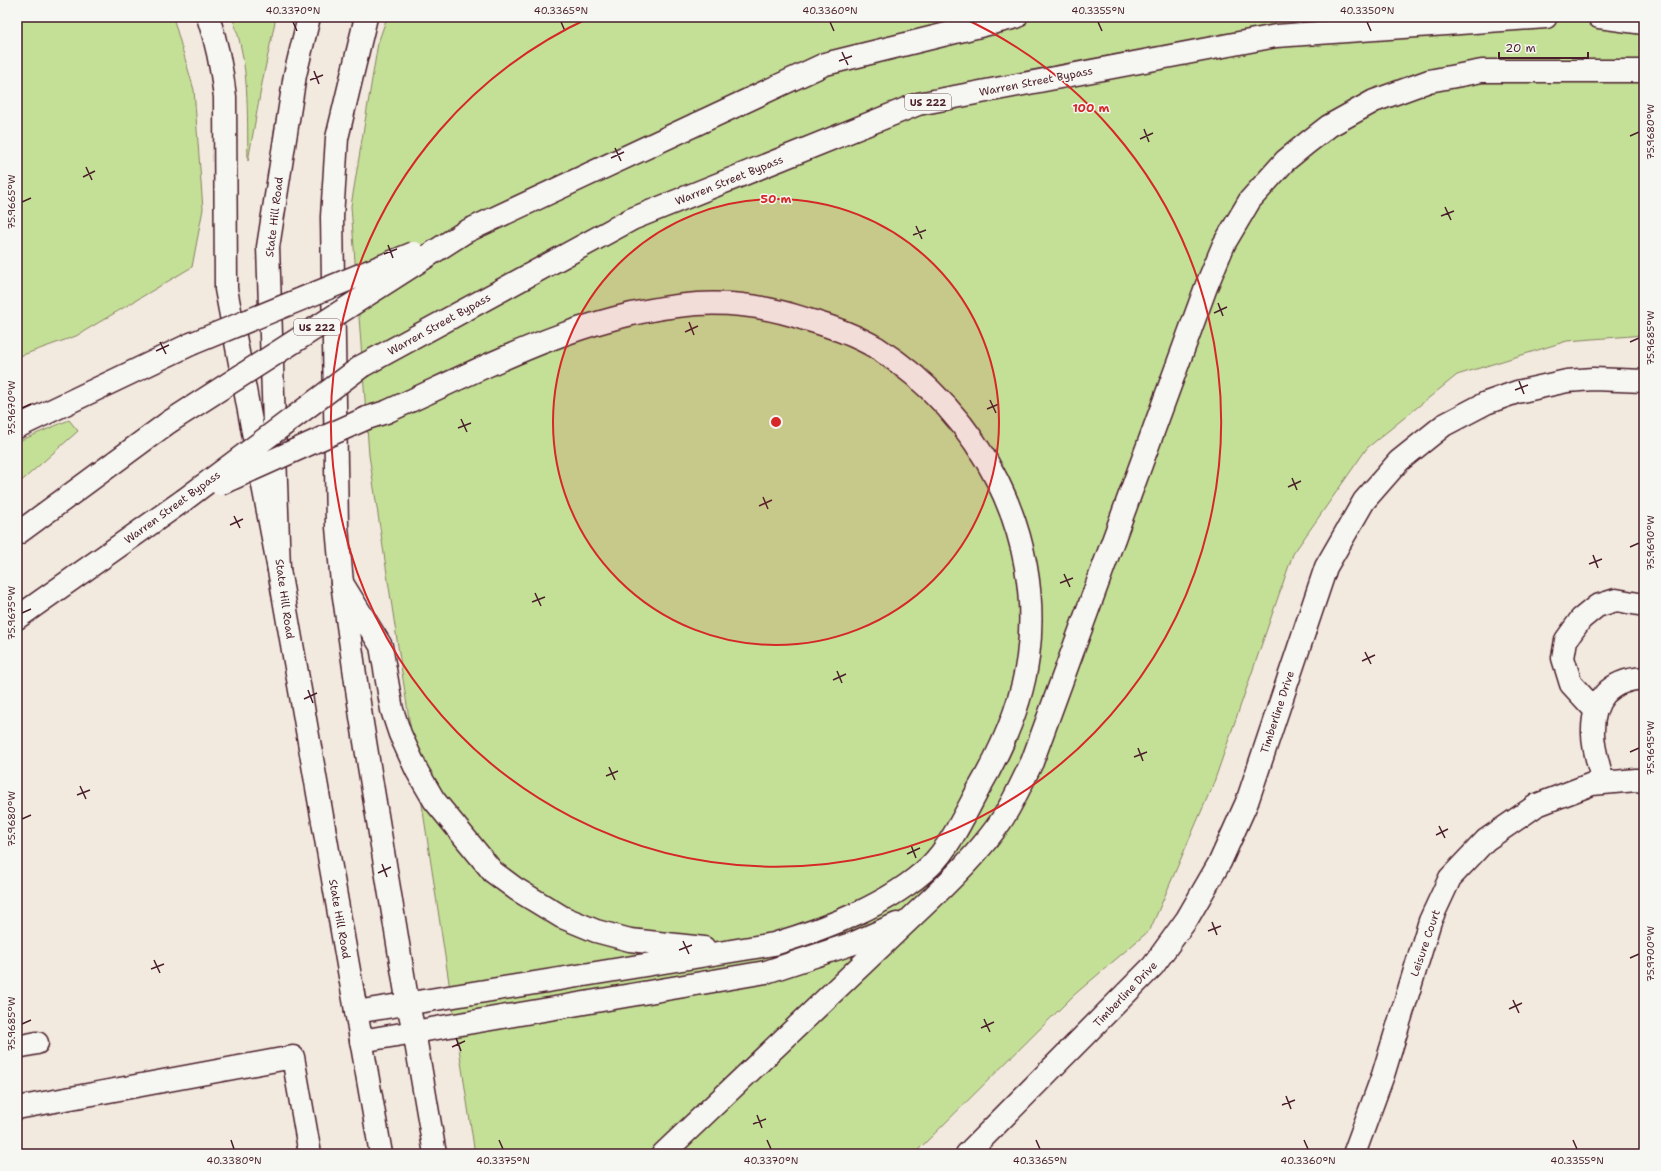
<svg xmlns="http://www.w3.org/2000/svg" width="1661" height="1171" font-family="'Shantell Sans',sans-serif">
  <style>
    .green { fill: #c4e097; stroke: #878061 }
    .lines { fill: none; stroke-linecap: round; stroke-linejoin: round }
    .minor-casing { stroke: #4a1f2b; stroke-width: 25 }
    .major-casing { stroke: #4a1f2b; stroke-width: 25 }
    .highway-casing { stroke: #4a1f2b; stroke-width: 25 }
    .minor { stroke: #f6f6f2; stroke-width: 22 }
    .major { stroke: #f6f6f2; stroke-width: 22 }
    .highway { stroke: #f6f6f2; stroke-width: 22 }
    .highway-bridge-casing { stroke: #4a1f2b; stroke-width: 25; stroke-linecap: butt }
    .highway-bridge { stroke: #f6f6f2; stroke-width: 22 }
    .ticks { fill: none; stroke: #4a1f2b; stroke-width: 1.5 }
    .ring { fill: none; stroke: #d62828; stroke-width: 2 }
    .labels { text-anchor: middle; stroke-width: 3; stroke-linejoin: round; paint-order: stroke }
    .shield { fill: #f6f6f2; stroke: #7e6067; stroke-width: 1 }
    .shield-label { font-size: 10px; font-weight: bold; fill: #4a1f2b }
    .street-label { font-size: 11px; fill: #4a1f2b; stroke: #f6f6f2 }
    .centre { fill: #d62828; stroke: #f6f6f2; stroke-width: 2 }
    .ring-label { font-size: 12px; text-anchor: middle; font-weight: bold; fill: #d62828; stroke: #f6f6f2; stroke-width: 3; stroke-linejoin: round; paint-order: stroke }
    .neatline { fill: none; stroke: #4a1f2b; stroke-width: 1.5 }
    .ticks-label { font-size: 10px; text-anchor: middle; fill: #4a1f2b }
  </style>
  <rect width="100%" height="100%" fill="#f2e9df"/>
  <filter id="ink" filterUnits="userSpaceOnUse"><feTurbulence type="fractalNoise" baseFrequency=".025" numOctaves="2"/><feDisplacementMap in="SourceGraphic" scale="8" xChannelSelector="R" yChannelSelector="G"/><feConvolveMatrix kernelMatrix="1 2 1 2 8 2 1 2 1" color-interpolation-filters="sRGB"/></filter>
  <g filter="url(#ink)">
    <path class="green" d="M17,17H173L194,90L203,209L192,267L76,336L17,357Z
      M232,17H276L263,78L248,161C247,113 250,63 232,17Z
      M387,17H1644V335L1567,341L1457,375L1367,448L1293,554L1214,782L1150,930L1074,995L914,1154H475L369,455L351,206L378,43Z
      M69,420L78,431L17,485V442Z"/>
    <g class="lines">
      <g class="minor-casing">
        <path id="minor" d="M1595,710L1571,684L1563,658L1566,640L1581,619L1597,606L1616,600L1644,605
          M1603,783C1600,768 1593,750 1593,734C1592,699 1610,680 1644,678
          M17,1047L37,1043
          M17,1108L293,1057L310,1154
          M967,1154L1153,966L1187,919L1220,862L1247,802L1326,567L1364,501L1399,461L1444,425L1486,403L1517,392L1567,381L1593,379L1644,381
          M1354,1154L1383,1075L1430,921L1450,878L1486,840L1537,805L1592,784L1636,780L1644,781"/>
      </g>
      <g class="major-casing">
        <path id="major" d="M309,17L295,75L268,247L279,570L381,1154
          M366,17L337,138L332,217L337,527L342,583L361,717L408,1005L414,1031L435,1154"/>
      </g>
      <g class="highway-casing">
        <path id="highway" d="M208,17C217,43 222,69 225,97L226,289L279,570
          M1599,17L1644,23
          M465,232L825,64L1016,17
          M362,366L632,219L918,104L1276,36L1546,17
          M17,427L191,344
          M17,534L169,422
          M342,583L381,646L392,710L400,734L417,771L434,800L493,872L516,889L562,917L596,931L630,940L704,948
          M17,618L184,500
          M356,1012L774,944C827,928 889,905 930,866C950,847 965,814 978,790C1002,749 1022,704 1028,657C1044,534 981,414 877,348C855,335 830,326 805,319C770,307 734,302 697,304C586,312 486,367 386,412L367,418
          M361,1041L766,972L854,943L897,924
          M663,1154L933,897C957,874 982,849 1001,821C1013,803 1022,782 1032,762L1206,287L1224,244L1250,200L1285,161L1307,143L1329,126L1374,101L1429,81L1482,71H1644"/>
      </g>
      <use href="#minor" class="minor"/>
      <use href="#major" class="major"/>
      <use href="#highway" class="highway"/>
      <g class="highway-bridge-casing">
        <path id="highway-bridge" d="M191,344L414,253
          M169,422L465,232
          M220,484L367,418
          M184,500L362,366"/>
      </g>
      <use href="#highway-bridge" class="highway-bridge"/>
    </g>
  </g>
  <path class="ticks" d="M293,22L297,31M561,22L565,31M830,22L834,31M1098,22L1102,31M1367,22L1371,31M842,52L848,65M839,61L852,56M314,71L319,84M310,80L323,75M1144,129L1149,142M1630,136L1639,132M1140,139L1153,133M615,148L621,161M611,158L624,152M86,167L92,180M83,177L95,171M22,202L31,198M1445,207L1451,220M1441,216L1454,211M916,226L922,239M913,235L926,230M388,245L393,258M384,254L397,249M1218,303L1223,316M1214,313L1227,307M689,322L694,335M685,332L698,326M160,342L166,354M1630,342L1639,338M156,351L169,345M1519,381L1524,394M1515,390L1528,385M990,400L996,413M22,408L31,404M987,409L999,404M461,419L467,432M458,428L471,423M1292,478L1297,490M1288,487L1301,481M763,497L768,509M759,506L772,500M234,516L240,528M230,525L243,519M1630,547L1639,543M1593,555L1598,568M1589,564L1602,559M1064,574L1070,587M1060,583L1073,578M535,593L541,606M532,602L545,597M22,613L31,609M1365,652L1371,664M1362,661L1375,655M837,671L842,683M833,680L846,674M308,690L313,703M304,699L317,693M1138,748L1143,761M1630,752L1639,748M1134,757L1147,752M609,767L615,780M606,776L618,771M80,786L86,799M77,795L90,790M22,819L31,815M1439,826L1445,838M1436,835L1448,829M911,845L916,858M907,854L920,848M382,864L387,877M378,873L391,867M1212,922L1217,935M1208,931L1221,926M683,941L689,954M679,950L692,945M1630,958L1639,954M154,960L160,973M151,969L164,964M1513,1000L1519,1013M1509,1009L1522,1003M984,1019L990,1032M22,1024L31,1020M981,1028L994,1022M456,1038L461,1051M452,1047L465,1041M1286,1096L1291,1109M1282,1105L1295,1100M757,1115L762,1128M753,1124L766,1119M231,1140L234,1149M499,1140L503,1149M767,1140L771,1149M1036,1140L1040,1149M1304,1140L1308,1149M1573,1140L1577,1149"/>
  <circle cx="776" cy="422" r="223" fill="#d62828" fill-opacity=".12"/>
  <g class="ring">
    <circle cx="776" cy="422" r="223"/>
    <path d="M961 17A445 445 0 1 1 591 17"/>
  </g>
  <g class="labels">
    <g class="shield">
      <rect x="905" y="94" width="46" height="16" rx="3"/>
      <rect x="294" y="319" width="46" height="16" rx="3"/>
    </g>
    <g class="shield-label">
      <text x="928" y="106">US 222</text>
      <text x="317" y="331">US 222</text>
    </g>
    <g class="street-label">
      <text transform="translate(1036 81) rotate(-11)" y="4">Warren Street Bypass</text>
      <text transform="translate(729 180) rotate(-22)" y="4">Warren Street Bypass</text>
      <text transform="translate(274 217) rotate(-83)" y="4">State Hill Road</text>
      <text transform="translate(439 324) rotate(-29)" y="4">Warren Street Bypass</text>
      <text transform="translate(172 507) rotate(-36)" y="4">Warren Street Bypass</text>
      <text transform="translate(285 599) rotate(82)" y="4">State Hill Road</text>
      <text transform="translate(1277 712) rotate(-72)" y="4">Timberline Drive</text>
      <text transform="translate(340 919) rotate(80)" y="4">State Hill Road</text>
      <text transform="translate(1425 943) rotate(-71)" y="4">Leisure Court</text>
      <text transform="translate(1125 994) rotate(-46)" y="4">Timberline Drive</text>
    </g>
  </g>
  <circle cx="776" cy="422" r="6" class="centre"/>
  <g class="ring-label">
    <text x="1091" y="112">100 m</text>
    <text x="776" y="203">50 m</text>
  </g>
  <rect width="1661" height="1171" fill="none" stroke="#f6f6f2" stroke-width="44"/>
  <path d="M1499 52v6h89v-6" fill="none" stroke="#4a1f2b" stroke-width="2"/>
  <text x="1505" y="52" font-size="12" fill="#4a1f2b" stroke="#f6f6f2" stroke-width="3" paint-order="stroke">20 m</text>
  <rect x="22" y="22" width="1617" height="1127" class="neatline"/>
  <g class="ticks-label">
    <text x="293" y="14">40.3370°N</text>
    <text x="561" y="14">40.3365°N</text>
    <text x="830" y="14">40.3360°N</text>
    <text x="1098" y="14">40.3355°N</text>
    <text x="1367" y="14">40.3350°N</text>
    <text transform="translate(1650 132) rotate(-90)" y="4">75.9680°W</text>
    <text transform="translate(11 202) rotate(-90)" y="4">75.9665°W</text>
    <text transform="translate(1650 338) rotate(-90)" y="4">75.9685°W</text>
    <text transform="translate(11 408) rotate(-90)" y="4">75.9670°W</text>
    <text transform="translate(1650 543) rotate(-90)" y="4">75.9690°W</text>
    <text transform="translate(11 613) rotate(-90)" y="4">75.9675°W</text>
    <text transform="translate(1650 748) rotate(-90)" y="4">75.9695°W</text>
    <text transform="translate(11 819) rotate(-90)" y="4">75.9680°W</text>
    <text transform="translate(1650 954) rotate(-90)" y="4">75.9700°W</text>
    <text transform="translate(11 1024) rotate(-90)" y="4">75.9685°W</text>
    <text x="234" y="1164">40.3380°N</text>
    <text x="503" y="1164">40.3375°N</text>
    <text x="771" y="1164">40.3370°N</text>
    <text x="1040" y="1164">40.3365°N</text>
    <text x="1308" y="1164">40.3360°N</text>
    <text x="1577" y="1164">40.3355°N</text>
  </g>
</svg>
